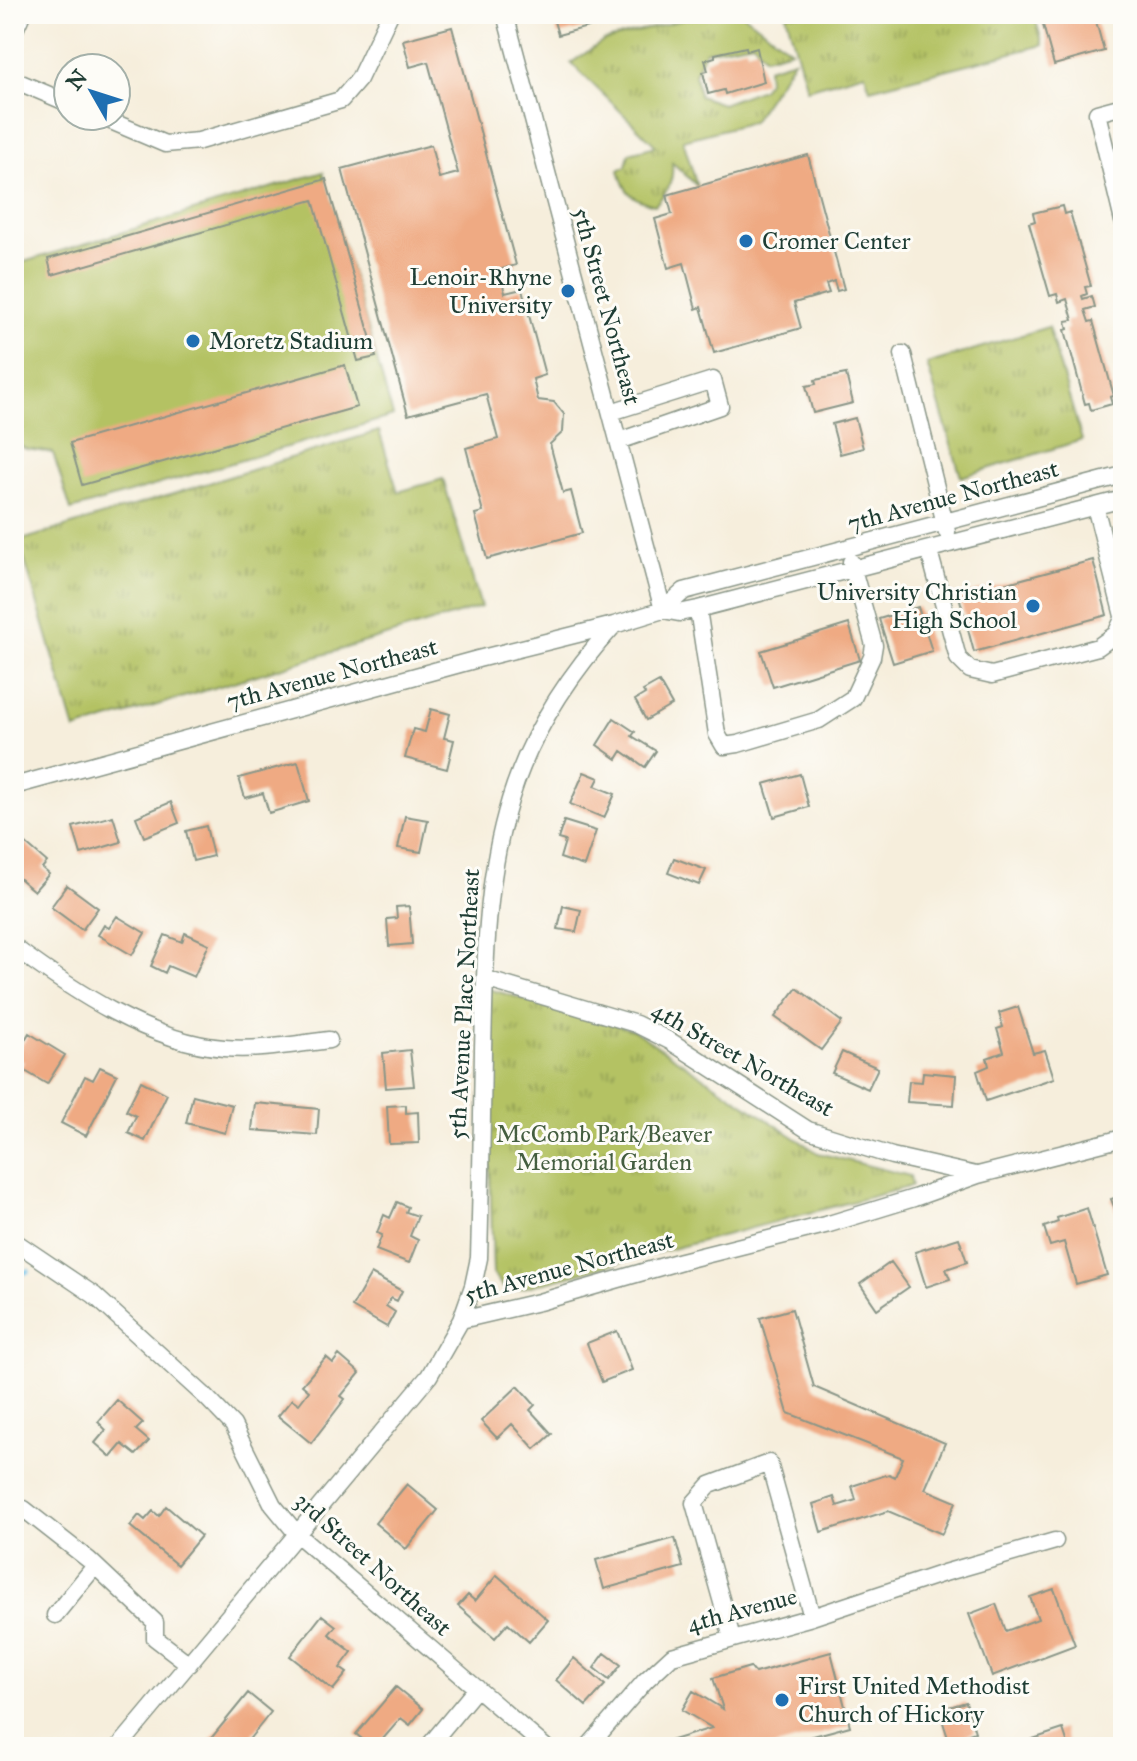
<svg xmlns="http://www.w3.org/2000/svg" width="1137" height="1761" font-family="'IM FELL Great Primer',serif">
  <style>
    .grass { fill: url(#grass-tufts); stroke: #6a804c; stroke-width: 2 }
    .garden { fill: #b4c264; stroke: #6a804c; stroke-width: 2 }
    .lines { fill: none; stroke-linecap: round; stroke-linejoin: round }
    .stream { stroke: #6cc2e9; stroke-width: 5 }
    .building { fill: #efaa83 }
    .minor-casing { stroke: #8a9688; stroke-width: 19 }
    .minor { stroke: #fff; stroke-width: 16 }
    .poi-dot { fill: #1f6fb2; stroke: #fdfcf7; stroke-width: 3 }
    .labels { text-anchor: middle; stroke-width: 6; stroke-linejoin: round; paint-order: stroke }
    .poi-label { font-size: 24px; fill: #1f3d34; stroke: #fdfcf7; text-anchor: start }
    .street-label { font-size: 24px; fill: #1f3d34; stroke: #fdfcf7 }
    .park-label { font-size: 24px; fill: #445e40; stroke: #fdfcf7 }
  </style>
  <defs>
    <pattern id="grass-tufts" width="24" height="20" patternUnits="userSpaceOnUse" patternTransform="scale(2)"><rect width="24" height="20" fill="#b4c264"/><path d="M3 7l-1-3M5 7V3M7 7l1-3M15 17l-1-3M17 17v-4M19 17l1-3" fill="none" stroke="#929f53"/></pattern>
  </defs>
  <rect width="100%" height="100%" fill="#fdfcf7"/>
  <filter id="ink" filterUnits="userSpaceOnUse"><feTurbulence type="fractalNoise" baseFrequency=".0125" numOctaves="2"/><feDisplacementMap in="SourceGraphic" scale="16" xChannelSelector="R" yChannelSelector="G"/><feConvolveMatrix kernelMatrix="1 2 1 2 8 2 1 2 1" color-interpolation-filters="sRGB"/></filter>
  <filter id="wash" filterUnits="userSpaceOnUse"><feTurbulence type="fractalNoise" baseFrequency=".006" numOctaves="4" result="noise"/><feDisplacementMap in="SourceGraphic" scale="32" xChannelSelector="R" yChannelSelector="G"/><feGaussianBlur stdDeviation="1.8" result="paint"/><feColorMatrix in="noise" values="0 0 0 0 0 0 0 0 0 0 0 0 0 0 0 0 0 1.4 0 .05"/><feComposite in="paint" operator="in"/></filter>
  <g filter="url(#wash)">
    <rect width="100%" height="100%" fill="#f6eedc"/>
    <path class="grass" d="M703,14H743L791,50L765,57L753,42L705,51L695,74L699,96L722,104L762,89L768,81L767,68L794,60L752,122L683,140L697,186L672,162C674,181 668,191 655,205C633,200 624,193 619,170L626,166L629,153L656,146L571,63L604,41Z
      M786,14H1034L1043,45L870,89L865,73L807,89Z
      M1048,327L1082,440L961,477L927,364Z
      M379,431L398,492L443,479L481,607L75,730L19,541Z
      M485,988L633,1030L818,1153L910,1176L912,1186L507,1292L493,1274Z"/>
    <path class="garden" d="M323,172L393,416L71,510L53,453L26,449L14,443V265Z"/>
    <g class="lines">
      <path class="stream" d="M14,1277L28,1271"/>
    </g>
    <g id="blocks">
      <path class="building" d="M552,14H632V15L558,35Z
        M1040,14H1094L1104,51L1054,65Z
        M452,27L516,265L499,270L505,293L522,289L545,375L533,379L538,400L554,402L564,414L563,432L550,444L563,493L571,491L582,533L487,559L475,514L483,512L466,448L498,439L486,394L408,415L342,169L431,145L439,178L458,173L428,62L410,67L403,40Z
        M746,47L747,51L757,48L764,82L725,94L724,90L708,94L703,72L708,71L705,60L715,57V54Z
        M808,155L844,289L837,291L834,281L826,284L829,293L794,303L801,328L714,353L701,307L696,309L684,263L668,268L655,219L672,214L667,195Z
        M326,179L376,357L358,361L313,200L52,275L48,259Z
        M1062,206L1064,214L1070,212L1091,286L1085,287L1087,294L1082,296L1083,299L1092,296L1095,307L1085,310L1089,322L1093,321L1114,396L1110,397L1112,404L1091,410L1089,403L1085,404L1065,330L1068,329L1066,321L1073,320L1067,299L1059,302L1057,294L1050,296L1029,223L1035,221L1033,213Z
        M345,365L357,407L82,485L70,443Z
        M846,374L853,403L813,413L806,386L816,384L815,380Z
        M855,418L863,448L840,454L832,424Z
        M1093,560L1107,615L974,652L959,596Z
        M918,607L932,651L893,663L879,619Z
        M849,624L860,660L773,687L761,651Z
        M659,682L672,705L646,720L635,700L645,694L643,691Z
        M431,709L450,714L444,738L454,740L447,769L405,758L413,729L425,732Z
        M614,718L635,732L632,736L656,751L645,767L622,751L617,759L597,745Z
        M298,762L309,801L269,813L263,793L245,798L239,778Z
        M584,772L599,778L595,786L615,794L604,818L570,804Z
        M800,774L809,807L774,817L764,784Z
        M171,802L179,823L144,837L136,817Z
        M113,816L121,842L81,854L73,827Z
        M405,816L428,820L421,852L398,848Z
        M564,821L596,831L584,866L560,858L565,841L558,839Z
        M206,826L213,856L193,861L186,831Z
        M18,837L47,862L42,868L49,874L34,891L14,874V842Z
        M674,858L706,870L699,885L668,873Z
        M67,885L98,908L82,930L51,907Z
        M409,906L412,944L389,946L387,919L397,918L396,907Z
        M563,906L581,910L576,932L558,929Z
        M117,916L145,933L132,955L98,935L104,925L109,928Z
        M185,933L209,944L194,977L168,966L165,973L151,966L165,935L182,942Z
        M797,988L842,1022L821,1050L775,1017Z
        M1018,1007L1033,1053L1045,1050L1054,1078L986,1101L977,1071L989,1066L987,1058L1004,1052L997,1029L1003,1027L999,1013Z
        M29,1033L65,1055L47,1084L20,1068L24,1062L15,1057Z
        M410,1050L414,1086L386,1088L383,1053Z
        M842,1052L878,1068L868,1089L832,1073Z
        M100,1067L117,1075L86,1136L61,1123L85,1076L93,1080Z
        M923,1072L956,1075L954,1105L907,1102L909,1081L922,1082Z
        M141,1081L167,1094L145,1141L128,1133L136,1116L126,1111Z
        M193,1095L232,1105L225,1133L186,1123Z
        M255,1103L319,1109L317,1135L252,1130Z
        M406,1105V1113L418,1112L419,1143L389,1144L387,1106Z
        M1123,1195V1229L1111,1199Z
        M397,1202L408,1207L406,1212L418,1216L410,1236L418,1240L409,1263L376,1250L382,1235L377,1233L384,1215L390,1218Z
        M1087,1208L1107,1275L1076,1284L1064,1242L1050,1246L1044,1227L1058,1222L1057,1218Z
        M959,1238L967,1262L946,1269L950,1279L926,1287L915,1252Z
        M891,1262L909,1287L877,1309L860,1284Z
        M371,1274L402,1291L397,1301L391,1298L386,1306L395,1312L387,1327L352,1307Z
        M792,1309L814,1387L945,1443L925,1489L956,1502L942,1534L888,1511L821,1532L813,1504L834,1497L837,1506L856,1500L852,1486L889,1474L895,1477L903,1458L788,1413L760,1318Z
        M617,1331L632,1370L602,1382L587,1343Z
        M339,1355L360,1373L341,1396L345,1399L311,1443L278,1416L292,1399L299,1404L309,1391L302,1385L326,1357L333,1363Z
        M518,1386L535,1405L530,1410L552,1434L535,1449L512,1424L497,1438L481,1421Z
        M117,1400L143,1423L136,1430L149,1441L136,1455L122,1444L111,1457L95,1443L106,1430L98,1422Z
        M407,1484L438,1510L406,1549L375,1523Z
        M166,1506L201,1536L177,1565L130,1526L139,1515L145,1520L153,1511L159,1516Z
        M675,1538L683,1567L604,1589L596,1560Z
        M497,1575L548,1620L529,1642L508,1623L495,1638L458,1606L468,1595L475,1601Z
        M1054,1589L1075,1645L992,1676L969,1614L996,1604L1006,1631L1038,1619L1030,1597Z
        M322,1615L336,1626L329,1634L352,1652L340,1668L347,1673L333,1690L290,1656Z
        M831,1652L850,1726L773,1747H650L712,1728L682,1710L693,1691L723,1709L713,1678L750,1667L755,1673Z
        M605,1653L621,1665L609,1680L594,1668Z
        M574,1658L605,1685L586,1706L556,1680Z
        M396,1687L423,1709L410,1725L401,1718L376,1747H372L356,1734Z
        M248,1693L271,1712L243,1747H204Z
        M966,1702L975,1732L949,1741L939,1710Z
        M1063,1729L1069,1747H1029L1027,1741Z"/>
    </g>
  </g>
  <g filter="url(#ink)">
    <use href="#blocks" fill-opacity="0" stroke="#8a9688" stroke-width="2"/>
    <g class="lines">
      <g class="minor-casing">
        <path id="minor" d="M505,14L663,610
          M14,32L22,14
          M14,80L68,103
          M1123,106L1097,113L1123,221
          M99,116L165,144L199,141L341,100L359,79L390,14
          M903,354L947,532
          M611,412L713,380L720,406L619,441
          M1095,506L1123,616
          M929,551L958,658L970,670L992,675L1098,647L1116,634L1123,619
          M698,609L717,734L724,746L738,744L819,720L853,698L872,657L874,645L851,562
          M663,610L679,613L698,609L1123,499
          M14,786L478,659L614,625L663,610L684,591L1123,475
          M14,947C73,991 150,1042 224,1048C259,1051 295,1044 329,1040
          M485,979L636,1024L670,1041L808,1130L892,1156L976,1175
          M14,1241L94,1295L206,1397L233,1425L273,1505L297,1534L545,1747
          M461,1320L473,1286L479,1258C481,1189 482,1119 483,1050C485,971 485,890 506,814C525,742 565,679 614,625
          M14,1517L24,1509L89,1560L155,1622V1638L189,1664
          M55,1615L95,1566
          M732,1638L694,1503L710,1485L769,1463L812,1617
          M119,1747L429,1376L461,1320L539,1302L681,1261L829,1224L914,1198L978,1175L1123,1138
          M428,1747L477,1688
          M588,1747L645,1681L672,1656L812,1617L944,1573L1055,1541"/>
      </g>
      <use href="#minor" class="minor"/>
    </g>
  </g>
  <g class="poi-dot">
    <circle cx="746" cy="241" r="8"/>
    <circle cx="568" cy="291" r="8"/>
    <circle cx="193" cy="341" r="8"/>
    <circle cx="1033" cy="606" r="8"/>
    <circle cx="782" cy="1700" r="8"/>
  </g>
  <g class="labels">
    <g class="poi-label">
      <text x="762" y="249">Cromer Center</text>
      <text x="552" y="285" text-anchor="end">Lenoir-Rhyne<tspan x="552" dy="28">University</tspan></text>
      <text x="209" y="349">Moretz Stadium</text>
      <text x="1017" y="600" text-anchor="end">University Christian<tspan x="1017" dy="28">High School</tspan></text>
      <text x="798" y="1694">First United Methodist<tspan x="798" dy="28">Church of Hickory</tspan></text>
    </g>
    <g class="street-label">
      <text transform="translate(607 306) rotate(75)" y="8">5th Street Northeast</text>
      <text transform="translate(953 496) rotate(-15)" y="8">7th Avenue Northeast</text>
      <text transform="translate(332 674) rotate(-15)" y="8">7th Avenue Northeast</text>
      <text transform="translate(464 1004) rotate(-87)" y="8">5th Avenue Place Northeast</text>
      <text transform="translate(743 1059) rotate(30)" y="8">4th Street Northeast</text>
      <text transform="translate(569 1267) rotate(-15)" y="8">5th Avenue Northeast</text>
      <text transform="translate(373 1564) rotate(42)" y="8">3rd Street Northeast</text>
      <text transform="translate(742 1610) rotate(-15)" y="8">4th Avenue</text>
    </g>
    <g class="park-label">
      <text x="604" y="1142">McComb Park/Beaver<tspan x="604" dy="28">Memorial Garden</tspan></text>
    </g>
  </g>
  <rect width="1137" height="1761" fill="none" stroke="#fdfcf7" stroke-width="48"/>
  <g transform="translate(92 92) rotate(309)"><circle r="38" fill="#fdfcf7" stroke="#a4b0a9" stroke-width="2"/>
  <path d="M0-6L14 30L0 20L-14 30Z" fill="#1f6fb2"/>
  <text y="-12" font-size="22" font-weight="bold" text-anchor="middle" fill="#1f3d34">N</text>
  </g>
</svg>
